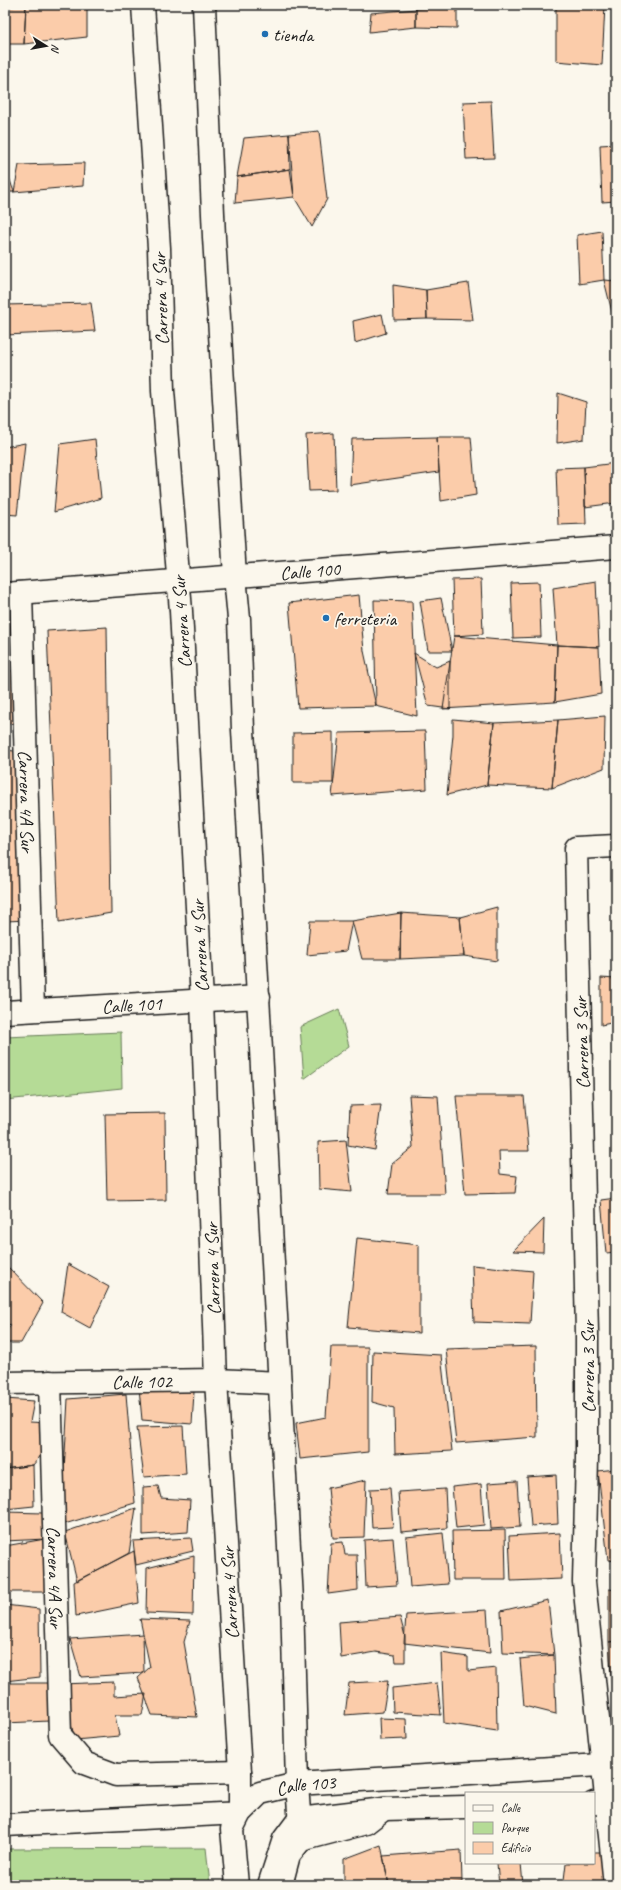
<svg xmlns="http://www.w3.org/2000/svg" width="621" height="1890" font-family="Caveat,sans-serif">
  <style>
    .green { fill: #b5db96; stroke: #687c59 }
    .building { fill: #fbccaa; stroke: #1c1c1c }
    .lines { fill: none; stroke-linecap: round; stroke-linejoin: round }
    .street-casing { stroke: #1c1c1c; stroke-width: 25 }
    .secondary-casing { stroke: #1c1c1c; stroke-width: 25 }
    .street { stroke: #fbf7ec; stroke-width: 22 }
    .secondary { stroke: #fbf7ec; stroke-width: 22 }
    .poi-dot { fill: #1f6fb2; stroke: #fbf7ec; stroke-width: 1.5 }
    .labels { text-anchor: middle; stroke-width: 3.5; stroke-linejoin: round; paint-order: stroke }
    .poi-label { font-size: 19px; fill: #1c1c1c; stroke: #fbf7ec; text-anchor: start }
    .street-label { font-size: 19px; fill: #1c1c1c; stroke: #fbf7ec }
  </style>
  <rect width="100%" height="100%" fill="#fbf7ec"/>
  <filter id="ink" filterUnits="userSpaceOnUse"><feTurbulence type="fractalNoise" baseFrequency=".025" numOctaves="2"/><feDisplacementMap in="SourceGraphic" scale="8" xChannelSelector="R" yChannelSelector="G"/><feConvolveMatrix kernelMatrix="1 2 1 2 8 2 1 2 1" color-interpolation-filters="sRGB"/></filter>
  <g filter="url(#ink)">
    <path class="green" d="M339,1009L349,1046L304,1079L300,1027Z
      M121,1032L122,1088L5,1100V1037Z
      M206,1848L210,1885H5V1849Z"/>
    <path class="building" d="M26,5L87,8V37L24,44Z
      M26,5L24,44H5V8Z
      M556,5H605L602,65L556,61Z
      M615,5H616L615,63Z
      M457,7V28L416,27V9Z
      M416,9V27L369,32L371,13Z
      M491,101L494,158L466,159L463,102Z
      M319,131L327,199L312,227L294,197L289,134Z
      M289,134L290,169L237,177L244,138Z
      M616,144V201L602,202L600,145Z
      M84,163L83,186L14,192L19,165Z
      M5,166L14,192H5Z
      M290,169L294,197L235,203L237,177Z
      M602,231L604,280L579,284L577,235Z
      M604,280L616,281V312H612Z
      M468,283L473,320L427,319L426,290Z
      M393,285L426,290L427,319L394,320Z
      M91,303L95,331L5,335V305Z
      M382,314L386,333L355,343L353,321Z
      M558,393L586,402L584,439L557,443Z
      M334,433L336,490L309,491L306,435Z
      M437,437H471L476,495L441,501Z
      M437,437L439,472L350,485L352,439Z
      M95,439L101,498L54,512L60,444Z
      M25,443L17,515L5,514V447Z
      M616,463V503L585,507L584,467Z
      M584,467L586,524L558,525L556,468Z
      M481,579L483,634L454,636L452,580Z
      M596,581L599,647L557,645L553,588Z
      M539,582L541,637L513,638L511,583Z
      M359,595L364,651L376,706L298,708L289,603Z
      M441,598L452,651H428L420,601Z
      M374,600L412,601L417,716L376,706Z
      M5,606H13L15,640H5Z
      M107,627L111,913L59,922L47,631Z
      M454,636L557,645L555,702L443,709Z
      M557,645L599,647L601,694L555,702Z
      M414,653L436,667L450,661V709L428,706Z
      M5,671H17L19,723L5,724Z
      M605,716L604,768L552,788L558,720Z
      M453,719L494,723L487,785L447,795L453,735Z
      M558,720L552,788L487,785L494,723Z
      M425,731L427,789L332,796L339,733Z
      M333,732V783H293V733Z
      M5,750L14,751L29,920L5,921Z
      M497,907V961L464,956L460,917Z
      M401,913L460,917L464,956L400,959Z
      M401,913L400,959H362L352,921Z
      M310,921H352L346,951L307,955Z
      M601,978L616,979V1022L601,1025Z
      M409,1095L438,1096L445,1194H388L392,1164L413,1147Z
      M456,1096H524L529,1151H499L500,1174L517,1176L515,1193L465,1194Z
      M381,1105L375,1150L348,1145L350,1106Z
      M165,1113L166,1200L107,1201L105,1114Z
      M346,1140L352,1192L319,1189L318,1142Z
      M616,1198V1252L606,1253L601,1200Z
      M544,1219L543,1252L513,1251Z
      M357,1238L419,1245V1333L348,1327Z
      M68,1264L109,1287L90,1328L61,1312Z
      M472,1265L533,1271L530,1324L474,1322Z
      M8,1267L43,1303L21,1343H5V1333L11,1325L5,1323V1273Z
      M536,1346L537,1437L456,1443L446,1349Z
      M331,1347H368V1452L300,1459L296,1423L326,1417Z
      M373,1351L441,1355L452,1451L395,1454L394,1408L372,1402Z
      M139,1388L194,1392L192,1424L142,1420Z
      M126,1394L135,1503L61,1525L68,1399Z
      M5,1399L34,1401L30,1422L47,1423V1448L33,1465L5,1469Z
      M183,1426L186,1474L144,1477L137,1427Z
      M33,1465L34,1506L5,1509V1469Z
      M616,1469V1561L608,1560L598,1471Z
      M556,1475L558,1524L531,1526L527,1477Z
      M366,1480L364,1537L333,1538L328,1488Z
      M517,1481L520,1527L491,1529L488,1483Z
      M481,1484L484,1525L456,1528L452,1487Z
      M158,1486L161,1498L190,1500L188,1532L143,1535V1487Z
      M390,1488L393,1527L372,1528L370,1489Z
      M445,1489L447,1528L401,1532L398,1492Z
      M136,1508L129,1553L77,1581L65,1532Z
      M5,1512L43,1513L45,1539L5,1541Z
      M505,1530L506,1580H453L452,1531Z
      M443,1533L448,1584L410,1587L406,1537Z
      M560,1533L562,1579L511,1581L509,1536Z
      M191,1538L193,1551L136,1565L133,1541Z
      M393,1538L397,1585L366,1587L364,1540Z
      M45,1539L52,1592H10L5,1585V1546Z
      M343,1542L345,1555H357L358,1590L328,1594L331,1543Z
      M134,1551L139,1603L76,1616L74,1582Z
      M194,1556L193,1615L146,1613L147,1568Z
      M609,1589L616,1590V1641L609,1642Z
      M548,1600L554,1655L503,1653L501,1611Z
      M5,1605L39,1609L40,1677L5,1681Z
      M487,1610L490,1653L404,1643L406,1615Z
      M400,1617L405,1636V1662H396L395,1655L376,1652L341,1658L339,1622Z
      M140,1619L190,1621L184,1642L197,1717L152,1715L138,1678L150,1667Z
      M143,1634L144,1673L81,1677L70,1639Z
      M616,1641V1694L612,1693L609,1642Z
      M441,1653L468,1657V1671L496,1668L497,1731L444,1723Z
      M554,1655L556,1714L524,1706L520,1659Z
      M388,1681L383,1712L345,1715L349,1683Z
      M114,1682V1696L146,1694L142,1715H115L119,1736L75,1740L61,1684Z
      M5,1683H55L49,1721L5,1723Z
      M437,1683L441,1715L393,1712L392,1688Z
      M379,1718L406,1719L407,1739L380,1740Z
      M381,1845L389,1885H344V1859Z
      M461,1850L462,1882L437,1885H389L383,1856Z
      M594,1852H605L609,1885H587L564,1880L566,1863H594Z
      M497,1863H521L523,1885H499Z"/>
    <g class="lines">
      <g class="street-casing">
        <g id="street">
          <path d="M204,5L214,237L235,576L239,619L243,730L292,1600L297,1784L301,1840"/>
          <path id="s1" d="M21,593L33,1010"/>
          <path id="s2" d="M5,594L616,547"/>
          <path id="s3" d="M5,1012L259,997"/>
          <path id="s4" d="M50,1382L60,1735L84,1763L116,1775L240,1772"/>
          <path id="s5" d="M5,1383L216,1380L280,1383"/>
          <path d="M5,1825L240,1813V1772L216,1380L202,1000L181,611L163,391L159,248L143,5"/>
          <path d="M281,1885L289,1855L301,1840L366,1823L384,1809"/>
          <path d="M615,1885L584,1582L587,1458V1333L576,848L616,846"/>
        </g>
      </g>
      <g class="secondary-casing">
        <g id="secondary">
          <path d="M594,1803L616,1802"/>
          <path id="s6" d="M237,1885L232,1829L240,1813L260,1793L297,1784L616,1764"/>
          <path d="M269,1885L284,1839L299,1819L384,1809L466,1807"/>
        </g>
      </g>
      <use href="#street" class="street"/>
      <use href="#secondary" class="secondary"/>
    </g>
  </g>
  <g class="poi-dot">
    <circle cx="265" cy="34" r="4"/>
    <circle cx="326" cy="618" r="4"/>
  </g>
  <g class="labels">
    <g class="poi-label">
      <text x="273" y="41">tienda</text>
      <text x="334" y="625">ferreteria</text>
    </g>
    <g class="street-label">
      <text transform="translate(160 299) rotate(-92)" y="7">Carrera 4 Sur</text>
      <text dy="7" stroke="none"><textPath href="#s2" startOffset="306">Calle 100</textPath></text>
      <text transform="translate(181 622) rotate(-94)" y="7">Carrera 4 Sur</text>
      <text dy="7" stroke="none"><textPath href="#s1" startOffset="208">Carrera 4A Sur</textPath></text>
      <text transform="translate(199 946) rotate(-93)" y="7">Carrera 4 Sur</text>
      <text dy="7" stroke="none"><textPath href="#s3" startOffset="127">Calle 101</textPath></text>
      <text transform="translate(581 1043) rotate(-92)" y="7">Carrera 3 Sur</text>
      <text transform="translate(212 1269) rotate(-92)" y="7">Carrera 4 Sur</text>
      <text transform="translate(587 1367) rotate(-90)" y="7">Carrera 3 Sur</text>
      <text dy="7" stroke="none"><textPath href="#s5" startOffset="137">Calle 102</textPath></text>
      <text dy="7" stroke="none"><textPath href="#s4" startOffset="195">Carrera 4A Sur</textPath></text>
      <text transform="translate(229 1593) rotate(-93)" y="7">Carrera 4 Sur</text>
      <text dy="7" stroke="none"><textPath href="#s6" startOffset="149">Calle 103</textPath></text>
    </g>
  </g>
  <rect width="621" height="1890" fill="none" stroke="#fbf7ec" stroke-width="20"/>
  <rect x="10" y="10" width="601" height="1870" fill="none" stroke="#1c1c1c" stroke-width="1.5" filter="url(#ink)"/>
  <rect x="465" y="1792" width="130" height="72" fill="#fbf7ec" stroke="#a29f99"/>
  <rect x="473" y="1805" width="20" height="6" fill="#fbf7ec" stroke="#a29f99"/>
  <text x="501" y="1812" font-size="12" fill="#1c1c1c">Calle</text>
  <rect x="473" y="1822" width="20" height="12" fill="#b5db96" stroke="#a29f99"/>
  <text x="501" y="1832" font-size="12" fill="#1c1c1c">Parque</text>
  <rect x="473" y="1842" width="20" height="12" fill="#fbccaa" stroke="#a29f99"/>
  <text x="501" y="1852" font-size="12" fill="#1c1c1c">Edificio</text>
  <g transform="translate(46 46) rotate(101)" stroke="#fbf7ec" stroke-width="3" paint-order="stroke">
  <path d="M0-3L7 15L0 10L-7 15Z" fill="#1c1c1c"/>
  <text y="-6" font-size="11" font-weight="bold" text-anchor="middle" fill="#1c1c1c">N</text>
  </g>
</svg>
